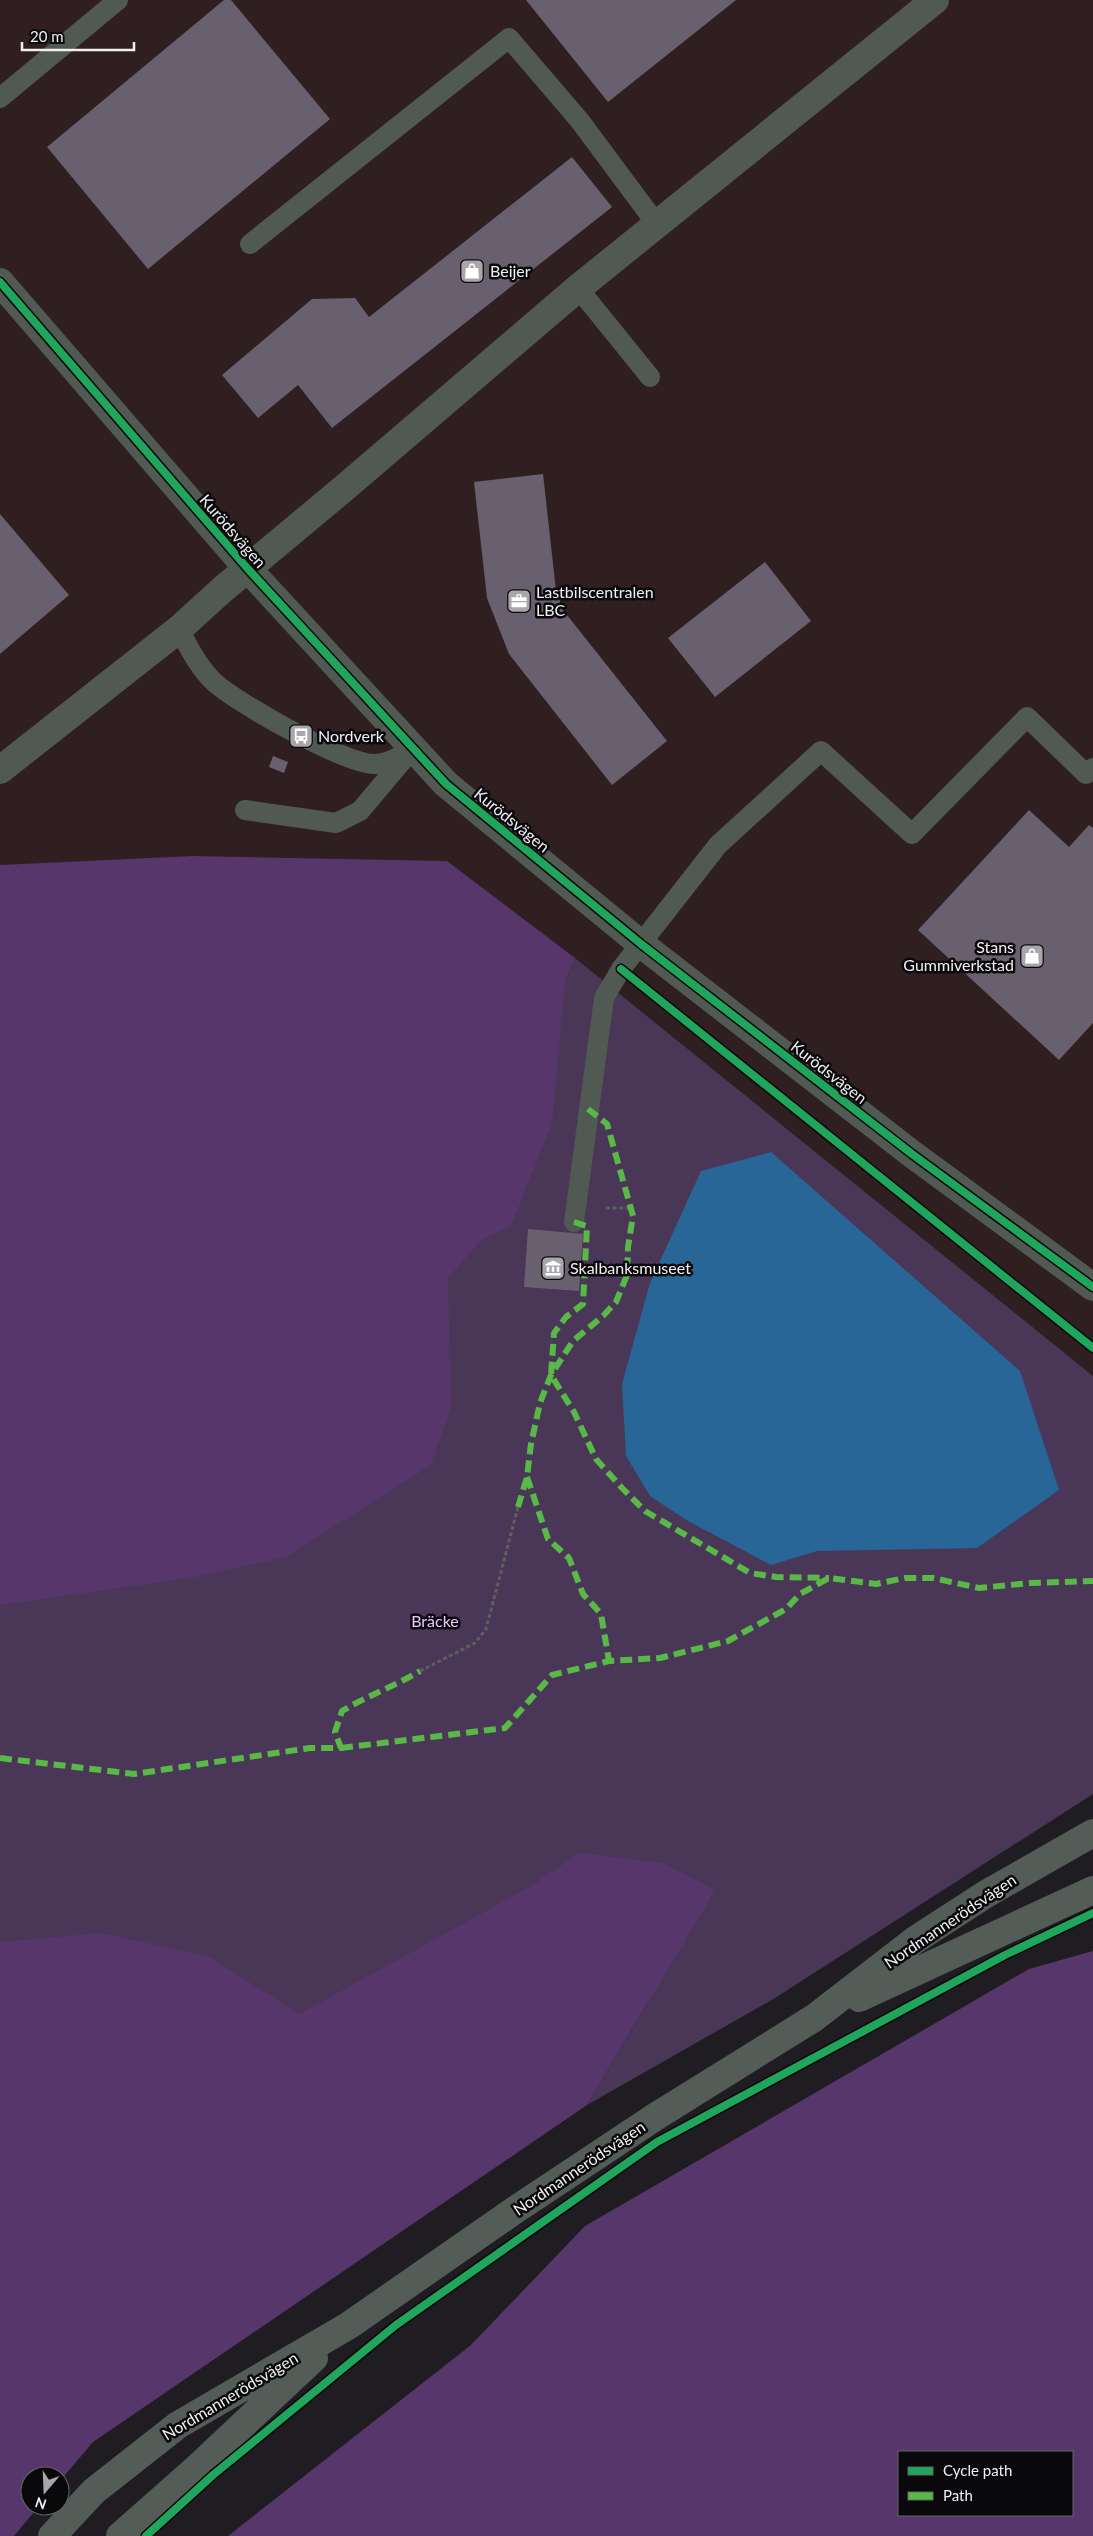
<svg xmlns="http://www.w3.org/2000/svg" width="1093" height="2536" font-family="Lato,sans-serif">
  <style>
    .industrial { fill: #301f21 }
    .green { fill: #4a3757 }
    .forest { fill: #57366c; fill-rule: evenodd }
    .water { fill: #276696 }
    .building { fill: #69606f }
    .lines { fill: none; stroke-linecap: round; stroke-linejoin: round }
    .path { stroke: #5c5f5d; stroke-width: 3; stroke-dasharray: 4 2.5; stroke-linecap: butt }
    .service { stroke: #515953; stroke-width: 20 }
    .minor { stroke: #515953; stroke-width: 28 }
    .secondary { stroke: #535c56; stroke-width: 28 }
    .quiet { stroke: #58b947; stroke-width: 6; stroke-dasharray: 12 6; stroke-linecap: butt }
    .cycleway-casing { stroke: #09080a; stroke-width: 11 }
    .cycleway { stroke: #20a55d; stroke-width: 8 }
    .labels { text-anchor: middle; stroke-width: 5; stroke-linejoin: round; paint-order: stroke }
    .poi-label { font-size: 16px; fill: #f1eff3; stroke: #09080a; text-anchor: start }
    .street-label { font-size: 16px; fill: #f1eff3; stroke: #09080a }
    .park-label { font-size: 16px; fill: #e8c7fe; stroke: #09080a }
  </style>
  <rect width="100%" height="100%" fill="#201d22"/>
  <path class="industrial" d="M0,0H1093V1376L575,958L447,861L192,856L0,865Z"/>
  <path class="green" d="M575,958L1093,1376V1794L775,1998L587,2105L649,2001L0,2114V1234L565,982Z"/>
  <path class="forest" d="M192,856L447,861L575,958L565,982L552,1123L511,1226L481,1240L448,1278L451,1407L431,1465L286,1557L195,1577L0,1605V865Z
    M580,1853L663,1863L715,1890L587,2105L93,2442L60,2481V2476H30V2506H39L14,2536H0V1942L101,1933L207,1956L300,2014L531,1886Z
    M1093,1951V2536H228L471,2345L585,2226L1029,1969ZM1072,2452V2515H899V2452Z"/>
  <path class="water" d="M771,1152L1020,1371L1059,1490L977,1548L817,1551L771,1565L688,1521L650,1496L626,1456L622,1384L650,1283L701,1171Z"/>
  <path class="building" d="M224,0H231L330,119L148,269L47,147Z
    M526,0H736L608,102Z
    M572,157L612,207L332,428L298,385L258,418L222,375L312,299L355,298L369,317Z
    M543,474L556,591L563,610L667,741L612,785L509,654L487,598L474,482Z
    M0,514L69,595L0,654Z
    M765,562L811,621L715,697L668,638Z
    M273,756L288,762L284,773L269,767Z
    M1029,810L1069,847L1089,825L1093,828V1023L1059,1060L918,930Z
    M528,1229L583,1234L579,1291L524,1287Z"/>
  <g class="lines">
    <path class="path" d="M606,1208H631
      M420,1671L475,1643L486,1629L518,1507"/>
    <path class="service" d="M0,98L118,0
      M250,244L509,38L580,121L658,226
      M578,288L650,377
      M179,629C189,648 199,668 215,683C239,704 343,763 374,764C388,764 400,756 412,749
      M245,810L336,823L360,811L408,754
      M574,1222L604,998L621,969L718,845L821,751L912,834L1027,717L1086,774L1093,768"/>
    <path class="minor" d="M0,282L248,569L446,784L641,944L912,1154L1093,1287
      M0,770L179,629L223,589L343,489L578,288L935,0"/>
    <path class="secondary" d="M859,1998L1093,1890
      M52,2536L94,2491L178,2425L348,2326L515,2210L655,2117L814,2018L915,1940L986,1894L1093,1833
      M120,2536L198,2467L314,2358"/>
    <path class="quiet" d="M574,1222L587,1226L583,1304L566,1317L554,1333L551,1375L574,1412L596,1459L622,1488L645,1511L750,1573L776,1577L829,1578
      M527,1477L548,1539L569,1558L583,1594L601,1614L609,1661
      M518,1507L527,1477L531,1444L540,1403L551,1375L573,1341L603,1316L616,1302L627,1275L628,1247L633,1216L607,1124L588,1109
      M341,1748L505,1728L552,1675L609,1661L660,1658L728,1641L786,1609L800,1594L829,1578L876,1584L905,1578H933L979,1588L1030,1583L1093,1581
      M0,1758L134,1774L310,1748H341L335,1732L342,1711C367,1696 395,1686 420,1671"/>
    <g class="cycleway-casing">
      <path id="cycleway" d="M0,282L248,569L446,784L641,944L912,1154L1093,1287
        M621,969L1093,1348
        M146,2536L213,2475L396,2325L657,2142L1005,1955L1093,1913"/>
    </g>
    <use href="#cycleway" class="cycleway"/>
  </g>
  <defs>
    <g id="shop-square" transform="scale(1.25)"><rect x="-9" y="-9" width="18" height="18" rx="4" fill="#a8a6aa" stroke="#09080a"/><path d="M-5-2.5h2.3a2.7 3.5 0 0 1 5.4 0H5L5.5 6h-11ZM-1.5-2.5h3a1.5 2.3 0 0 0-3 0Z" fill="#fff"/></g>
    <g id="office-square" transform="scale(1.25)"><rect x="-9" y="-9" width="18" height="18" rx="4" fill="#a8a6aa" stroke="#09080a"/><path d="M-6-3h4V-5.5h4V-3h4V5H-6ZM-1-4.5V-3h2v-1.5ZM-6 0V1H6V0Z" fill="#fff"/></g>
    <g id="bus-square" transform="scale(1.25)"><rect x="-9" y="-9" width="18" height="18" rx="4" fill="#a8a6aa" stroke="#09080a"/><path d="M-5-6H5V4H4V6H2V4H-2V6H-4V4H-5ZM-3.5-4V0h7V-4ZM-3.5 1.2v1.5H-2V1.2ZM2 1.2v1.5H3.5V1.2Z" fill="#fff"/></g>
    <g id="museum-square" transform="scale(1.25)"><rect x="-9" y="-9" width="18" height="18" rx="4" fill="#a8a6aa" stroke="#09080a"/><path d="M0-6L6-3V-2H-6V-3ZM-5-1h2V3h-2ZM-1-1h2V3h-2ZM3-1h2V3H3ZM-6 4H6V6H-6Z" fill="#fff"/></g>
  </defs>
  <g fill-rule="evenodd">
    <use href="#shop-square" x="472" y="271"/>
    <use href="#office-square" x="519" y="601"/>
    <use href="#bus-square" x="301" y="736"/>
    <use href="#shop-square" x="1032" y="956"/>
    <use href="#museum-square" x="553" y="1268"/>
  </g>
  <g class="labels">
    <g class="poi-label">
      <text x="490" y="277">Beijer</text>
      <text x="536" y="598">Lastbilscentralen<tspan x="536" dy="18">LBC</tspan></text>
      <text x="318" y="742">Nordverk</text>
      <text x="1014" y="953" text-anchor="end">Stans<tspan x="1014" dy="18">Gummiverkstad</tspan></text>
      <text x="570" y="1274">Skalbanksmuseet</text>
    </g>
    <g class="street-label">
      <text transform="translate(233 531) rotate(49)" y="6">Kurödsvägen</text>
      <text transform="translate(512 820) rotate(39)" y="6">Kurödsvägen</text>
      <text transform="translate(829 1072) rotate(38)" y="6">Kurödsvägen</text>
      <text transform="translate(950 1921) rotate(-34)" y="6">Nordmannerödsvägen</text>
      <text transform="translate(579 2168) rotate(-34)" y="6">Nordmannerödsvägen</text>
      <text transform="translate(230 2396) rotate(-31)" y="6">Nordmannerödsvägen</text>
    </g>
    <g class="park-label">
      <text x="435" y="1627">Bräcke</text>
    </g>
  </g>
  <rect x="898" y="2451" width="175" height="65" fill="#09080a" stroke="#666467"/>
  <rect x="908" y="2467" width="25" height="8" fill="#20a55d" stroke="#666467"/>
  <text x="943" y="2476" font-size="15" fill="#f1eff3">Cycle path</text>
  <rect x="908" y="2492" width="25" height="8" fill="#58b947" stroke="#666467"/>
  <text x="943" y="2501" font-size="15" fill="#f1eff3">Path</text>
  <g transform="translate(45 2491) rotate(199)"><circle r="24" fill="#09080a" stroke="#666467"/>
  <path d="M0-4L9 19L0 12L-9 19Z" fill="#a8a6aa"/>
  <text y="-8" font-size="14" font-weight="bold" text-anchor="middle" fill="#f1eff3">N</text>
  </g>
  <path d="M22 42v8h112v-8" fill="none" stroke="#f1eff3" stroke-width="2.5"/>
  <text x="30" y="42" font-size="15" fill="#f1eff3" stroke="#09080a" stroke-width="4" paint-order="stroke">20 m</text>
</svg>
